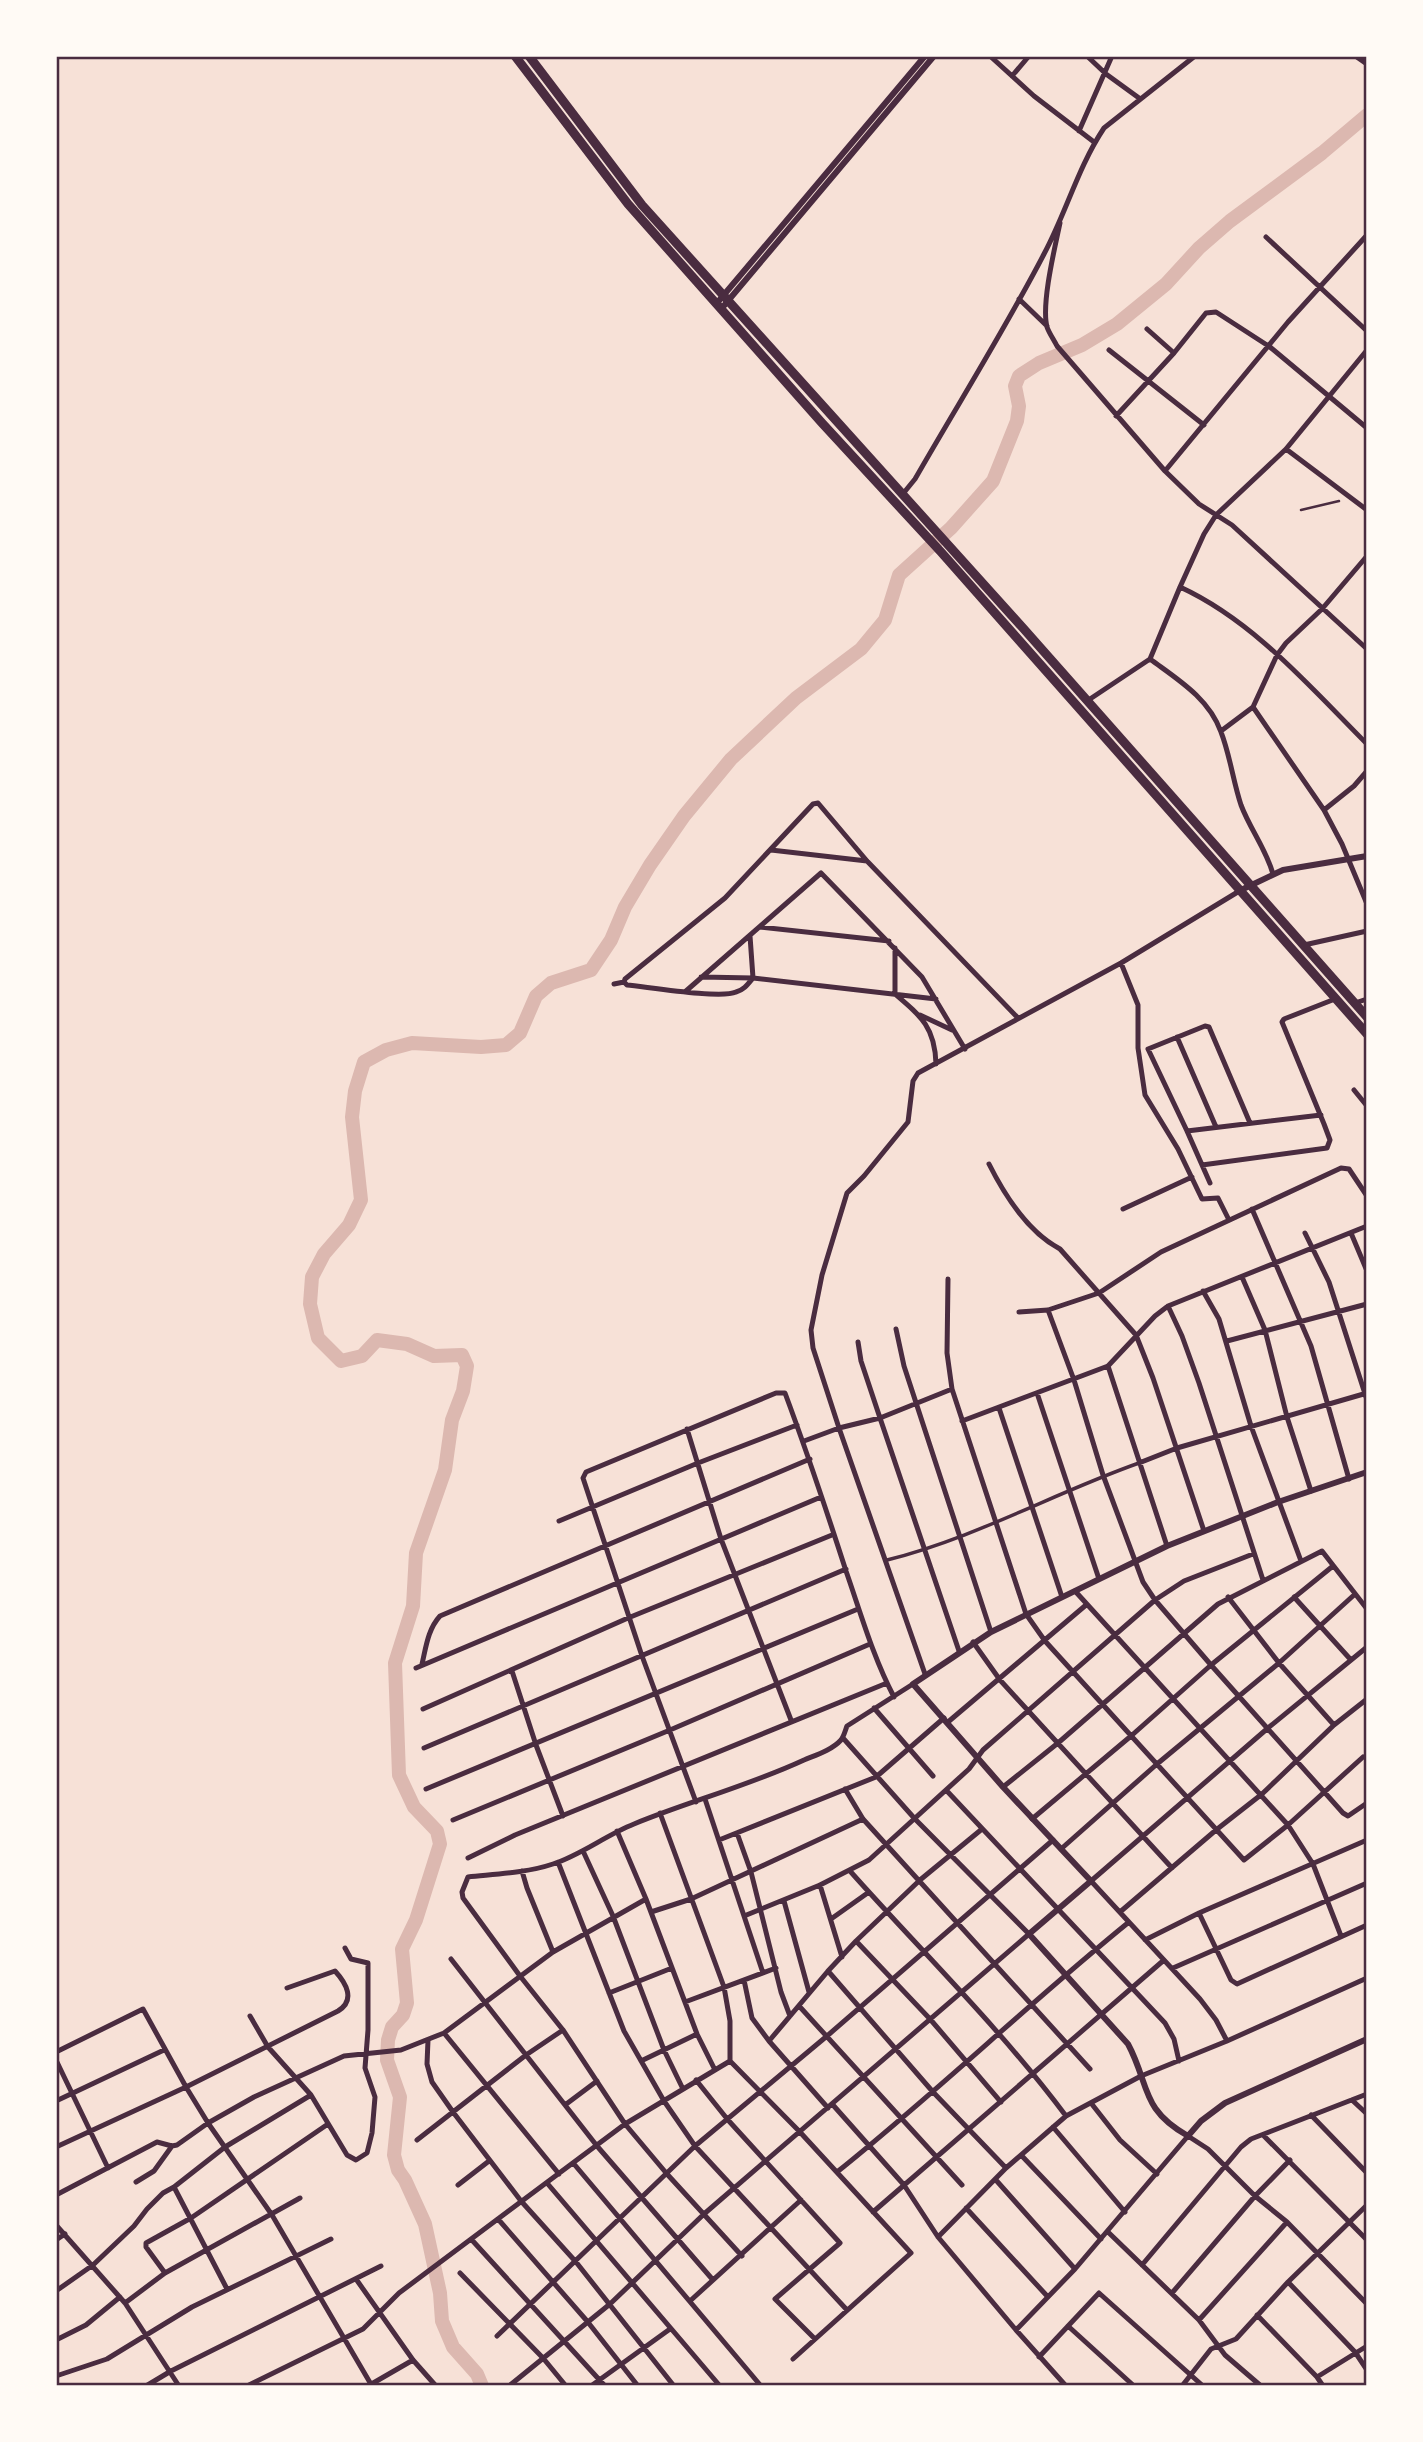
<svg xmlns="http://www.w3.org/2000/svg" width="1423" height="2442" font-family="Barlow,sans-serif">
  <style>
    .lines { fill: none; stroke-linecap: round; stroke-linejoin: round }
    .river { stroke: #dcb8b0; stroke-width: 14 }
    .service { stroke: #4a2c40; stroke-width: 2.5 }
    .pedestrian { stroke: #4a2c40; stroke-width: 3.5 }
    .minor { stroke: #4a2c40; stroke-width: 5 }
    .tertiary { stroke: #4a2c40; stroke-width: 6 }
    .secondary { stroke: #4a2c40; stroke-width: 7 }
    .trunk { stroke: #4a2c40; stroke-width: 9 }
    .neatline { fill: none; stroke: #4a2c40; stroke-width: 2.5 }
  </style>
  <rect width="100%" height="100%" fill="#f7e1d7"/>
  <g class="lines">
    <path class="river" d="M482,2386L477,2374L453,2347L442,2321L440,2293L425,2224L405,2180L398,2170L394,2155L400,2097L387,2060L388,2040L392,2027L403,2015L407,2003L402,1949L416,1920L440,1844L437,1831L414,1807L399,1775L395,1663L413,1606L416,1553L445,1470L452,1420L463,1391L467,1366L462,1355L434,1356L407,1344L377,1340L362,1356L341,1361L318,1338L310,1304L312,1277L324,1254L349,1225L361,1200L352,1117L355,1091L364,1062L386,1050L412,1043L481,1047L506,1045L520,1033L536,996L551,983L591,970L611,940L625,907L650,865L684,816L731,759L796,698L861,649L885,620L899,575L951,528L993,481L1017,421L1019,406L1015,386L1019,376L1039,363L1082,345L1117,324L1166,284L1199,248L1230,221L1322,153L1367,115"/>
    <path class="service" d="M1301,510L1339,501"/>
    <path class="pedestrian" d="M887,1560C975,1538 1054,1493 1139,1463"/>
    <path class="minor" d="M990,56L1034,96L1094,142
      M1087,56L1106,74L1139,98
      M1012,76L1029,56
      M1079,131L1112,56
      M1060,223C1055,247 1041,304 1047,327C1049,333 1054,340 1057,346L1165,471L1199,504L1232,525L1367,649
      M1266,237L1367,331
      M1019,299L1047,326
      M1147,329L1174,353
      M1109,350L1204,425
      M1116,416L1174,353L1206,313L1216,312L1270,347L1367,428
      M1286,449L1367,510
      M1165,471L1288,322L1367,235
      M902,495L915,479C958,404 1004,331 1044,254C1066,213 1078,167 1104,128L1195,56
      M1180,587C1254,621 1310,687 1367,744
      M1150,659C1177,679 1209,698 1221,732C1230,755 1233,781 1241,805C1250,829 1266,849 1273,874
      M1087,701L1150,659L1180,587L1204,534L1216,515L1286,449L1367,350
      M1253,707L1324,810L1342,844L1367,904
      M1221,731L1253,707L1277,655L1286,643L1322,609L1367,556
      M1324,810L1354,786L1367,771
      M771,850L867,861
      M760,927L889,941
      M1304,945L1367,931
      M895,948V994C922,1017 935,1028 936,1064
      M1121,963L1138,1005V1048L1145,1095L1178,1149L1202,1199L1218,1198L1229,1220
      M701,977L753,978L936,999
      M624,982L627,985C648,987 721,999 736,992C744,990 748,984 753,978L750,936
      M614,984L624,982L625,979L725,898L813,804L818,803L867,861L1018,1018
      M686,991L821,873L922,977L965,1049
      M1355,1003L1367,999
      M920,1015L952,1030
      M1177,1037L1216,1127
      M1354,1090L1367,1106
      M1187,1131L1148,1049L1205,1026L1209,1027L1250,1123
      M989,1164C1005,1196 1028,1232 1060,1249L1136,1335L1153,1378L1204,1531
      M1202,1165L1327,1148L1330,1140L1324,1124L1282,1022L1284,1019L1335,999
      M1210,1183L1187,1131L1321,1115
      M1123,1209L1192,1177
      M1252,1209L1311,1346L1349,1479
      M1305,1233L1329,1282L1367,1400
      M1351,1233L1367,1271
      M1242,1277L1265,1330L1287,1417L1311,1491
      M948,1279L947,1353L952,1389L1026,1614L1045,1641L1244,1860L1288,1825L1363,1757
      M1203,1291L1219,1319L1251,1426L1301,1561
      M1168,1306L1182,1336L1199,1383L1263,1580
      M1048,1310L1074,1380L1103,1475L1143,1582L1155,1600L1211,1665L1343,1813L1348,1816L1367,1803
      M1019,1312L1048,1310L1099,1293L1161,1252L1341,1168L1349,1169L1367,1196
      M896,1329L904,1366L991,1632
      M1227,1341L1367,1304
      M858,1342L861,1361L880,1418L959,1651
      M1108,1366L1167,1546
      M1037,1393L1099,1579
      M999,1408L1062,1597
      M962,1421L1108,1366L1155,1316L1168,1306L1367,1226
      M687,1429L721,1539L791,1720
      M804,1441L839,1428L880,1418L952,1389
      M1139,1463L1177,1448L1367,1393
      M559,1521L698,1463L797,1425
      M1075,1591L1288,1825L1313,1864L1341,1936
      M1228,1597L1279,1663L1334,1725
      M1294,1597L1351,1660
      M973,1642L1000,1680L1172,1868
      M422,1664C426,1647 428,1629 440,1616L810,1459
      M416,1668L821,1497
      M512,1671L536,1745L563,1816
      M925,1674L839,1428L813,1348L811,1330L822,1275L847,1193L864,1176L908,1122L913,1081L918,1073L1121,963L1241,890
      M874,1708L933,1776
      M423,1709L628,1618L832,1535
      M948,1722L1086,1605
      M424,1748L846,1569
      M1003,1787L1058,1743L1218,1604L1322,1551L1367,1609
      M426,1789L858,1609
      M845,1789L863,1819L1090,2069
      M946,1790L1165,2023L1174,2039L1179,2061
      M705,1799L763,1973
      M696,1802L642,1656L583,1478L586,1472L776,1393H785C807,1452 827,1512 846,1571C861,1614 873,1657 894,1697
      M660,1813L724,1987L730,2021V2061L799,2131L911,2253L793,2359
      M1032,1819L1131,1736L1211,1665L1333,1566
      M453,1820L670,1730L870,1644
      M617,1831L646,1899L697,2034L715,2070
      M737,1833L751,1872L781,1992L790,2016
      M719,1840L876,1777L944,1718
      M1061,1849L1157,1764L1279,1663L1354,1595
      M583,1851L613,1916L664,2050L682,2087
      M468,1858L515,1835L887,1683
      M558,1862L624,2031L664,2101L695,2146L847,2310
      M522,1871L527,1888L553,1952
      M850,1871C922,1952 1001,2029 1066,2116
      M820,1885L842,1957
      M784,1901L809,1992
      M651,1912L691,1899L863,1819
      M1120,1912L1216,1830L1262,1794L1334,1725L1367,1699
      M1199,1913L1231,1980L1237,1984L1367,1925
      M744,1916L820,1885L869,1860L969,1769L983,1750L1155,1600L1184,1581L1253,1554
      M831,1919L869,1892
      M1145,1940L1199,1913L1367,1840
      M856,1941L930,2019L1001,2102
      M451,1959L597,2146L713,2280
      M1173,1968L1367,1883
      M828,1971L933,2092L1006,2168
      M744,1980L752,2018L769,2041L828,2108
      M609,1993L672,1968
      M685,2002L776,1968
      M800,2007L962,2185
      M250,2016L268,2047L311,2095L347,2155L356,2160L367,2153L372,2133L375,2097L365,2068L368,2030V1963L351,1959L345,1948
      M444,2033L559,2174
      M428,2040L427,2064L432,2082L453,2112L521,2201L576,2262L674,2386
      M769,2041L828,1971L856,1941L920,1880L982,1829
      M1227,2041L1216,2020L1200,1999L1091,1881L1268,1728L1367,1647
      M56,2052L143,2009L186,2087L208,2123L272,2215L372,2386
      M56,2060L108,2168
      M641,2061L697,2034
      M696,2080L728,2120L840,2243L775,2299L815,2339
      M1352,2100L1367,2114
      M56,2101L164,2050
      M1091,2103L1120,2140L1157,2174
      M565,2105L597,2081
      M833,2105L904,2185L938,2237L1016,2330L1066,2386
      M1311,2115L1367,2173
      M1053,2127L1125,2212
      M1263,2135L1367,2240
      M417,2140L526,2055L563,2030
      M56,2147L186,2087L338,2011C356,2000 346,1983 335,1971L287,1988
      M1021,2155L1101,2239
      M574,2164L761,2386
      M837,2172C937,2092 1029,2003 1129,1922
      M995,2179L1075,2269
      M136,2182L154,2171L172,2146
      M547,2183L720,2386
      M458,2185L489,2161
      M174,2187L227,2289
      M56,2195L157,2142L172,2146L177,2145L208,2123L254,2097L344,2056L401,2050L444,2033L553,1952L646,1899
      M966,2208L1048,2297
      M873,2212L1164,1960
      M498,2219L587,2321L638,2386
      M56,2225L125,2303L179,2386
      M1108,2232L1199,2320L1225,2355L1261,2386
      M938,2237L1006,2168L1066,2116L1141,2076L1227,2041L1367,1978
      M471,2239L605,2386
      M56,2240L65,2234
      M742,2256L667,2174L625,2124L563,2030L520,1976L463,1898L462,1892L468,1877C496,1874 526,1873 553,1864C581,1855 606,1835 634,1824C690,1801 748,1786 804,1760C816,1755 832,1750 841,1740C844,1736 845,1731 847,1726L913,1684
      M1142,2265L1241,2147L1251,2139L1367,2094
      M165,2273L146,2247V2243L191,2218L328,2124
      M460,2273L543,2358L566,2386
      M356,2279L413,2360L436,2386
      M1288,2282L1355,2352L1367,2370
      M56,2291L93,2265L134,2226L147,2209L163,2193L174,2187L225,2147L311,2095
      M1172,2293L1255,2196L1290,2160
      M690,2301L801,2200
      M125,2303L165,2273L300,2198
      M1257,2315L1317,2377L1323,2386
      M1199,2320L1287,2222
      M1068,2326L1134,2386
      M1016,2330L1075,2269L1188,2136L1208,2149L1255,2196L1287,2222L1367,2304
      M497,2336L695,2146L827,2036L1053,1840
      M56,2340L86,2325L120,2297
      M1039,2357L1099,2293L1203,2386
      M56,2376L107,2359L192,2307L331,2239
      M1317,2377L1367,2346
      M146,2386L171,2371L381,2266
      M247,2386L363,2329L399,2293L625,2124L730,2061
      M368,2386L413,2360
      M509,2386L610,2304L704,2214L1029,1934L915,1819L843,1738
      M591,2386L670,2329
      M1182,2386L1211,2349L1236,2339L1288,2282L1367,2205"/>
    <path class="tertiary" d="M717,303L925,56
      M722,308L934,56
      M1241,890L1283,870L1367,856
      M1367,1472L1278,1502L1167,1546L991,1632L913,1684L1003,1787L1091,1881L1029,1934L1128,2044C1150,2085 1140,2109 1188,2136L1201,2121L1225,2103L1367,2039"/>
    <path class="secondary" d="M1357,56L1367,63"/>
    <path class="trunk" d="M515,56L628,204L822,423L941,552L1367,1034
      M529,56L642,205L1023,628L1367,1017"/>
  </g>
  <rect width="1423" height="2442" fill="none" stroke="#fffaf5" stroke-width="116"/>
  <rect x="58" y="58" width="1307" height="2326" class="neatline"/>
</svg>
